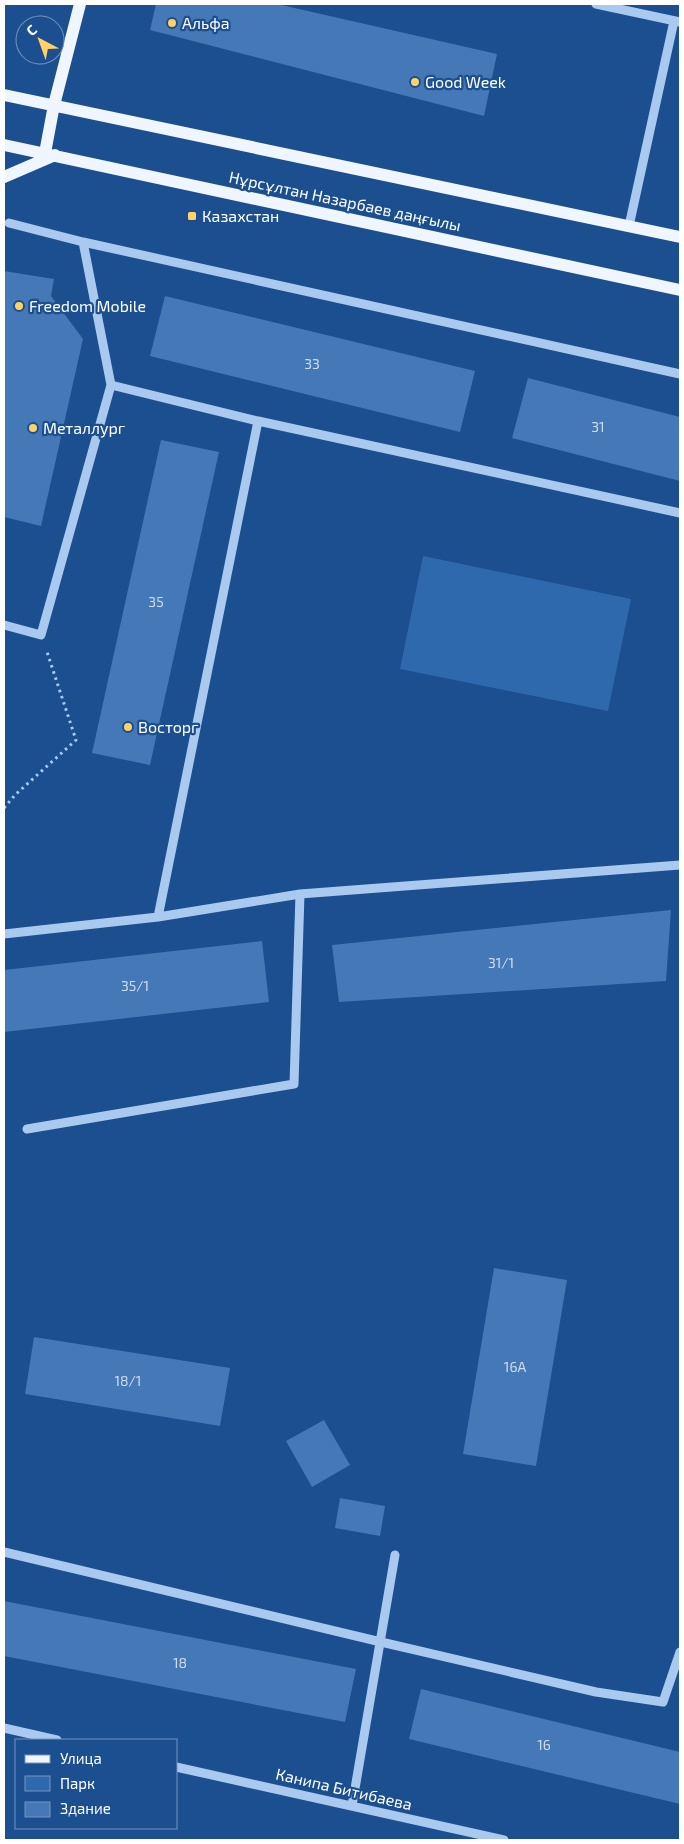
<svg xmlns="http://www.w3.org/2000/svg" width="684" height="1844" font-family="'Exo 2',sans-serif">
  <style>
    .green { fill: #2e69ad }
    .building { fill: #4478b7 }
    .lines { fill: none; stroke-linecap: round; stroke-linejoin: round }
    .path { stroke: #a9c9ee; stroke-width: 3; stroke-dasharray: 2.5 4; stroke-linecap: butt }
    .minor { stroke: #a9c9ee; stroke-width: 9 }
    .major { stroke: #f0f6ff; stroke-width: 12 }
    .poi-dot { fill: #ffd166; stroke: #1b4f8f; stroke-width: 2 }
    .labels { text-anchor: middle; stroke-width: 4.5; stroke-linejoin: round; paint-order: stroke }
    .number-label { font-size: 14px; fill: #d0dded }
    .poi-label { font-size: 16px; fill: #fff; stroke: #1b4f8f; text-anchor: start }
    .street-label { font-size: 16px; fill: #fff; stroke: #1b4f8f }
  </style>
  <rect width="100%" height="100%" fill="#1b4f8f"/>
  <path class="green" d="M423,556L631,599L608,711L400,669Z"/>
  <path class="building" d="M156,4H277L497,54L484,116L150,30Z
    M4,271L54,279L51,296L83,339L41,526L4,517Z
    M165,296L475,371L460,432L150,356Z
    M528,378L680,417V481L512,438Z
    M161,440L219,452L150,765L92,753Z
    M671,910L666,981L339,1002L332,945Z
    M262,941L269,1002L4,1032V970Z
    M494,1268L567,1280L536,1466L463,1454Z
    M34,1337L230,1368L220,1426L25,1394Z
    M324,1420L350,1465L312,1487L286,1441Z
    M340,1498L385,1506L380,1536L335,1528Z
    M4,1601L356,1669L345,1722L4,1656Z
    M421,1689L680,1752V1804L409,1739Z"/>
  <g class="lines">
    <path class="path" d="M4,808L15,795L76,740L47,652"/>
    <path class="minor" d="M596,4L680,22
      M9,223L83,242L680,374
      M629,226L674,21
      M83,242L111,385L258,421L680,513
      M258,421L158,917L300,894L680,865
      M4,625L41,635L111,385
      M4,934L158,917
      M27,1129L294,1084L300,894
      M4,1552L381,1642L596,1692L663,1702L680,1652
      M4,1728L57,1740
      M176,1767L504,1840
      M352,1806L395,1555"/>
    <path class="major" d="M4,95L680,237
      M4,145L680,290
      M45,153L54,105L80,4
      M4,177L55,155"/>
  </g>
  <g class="poi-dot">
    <circle cx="172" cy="23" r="5"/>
    <circle cx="415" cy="82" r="5"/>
    <rect x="187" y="211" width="10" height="10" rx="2.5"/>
    <circle cx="19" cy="306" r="5"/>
    <circle cx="33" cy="428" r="5"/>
    <circle cx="128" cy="727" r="5"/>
  </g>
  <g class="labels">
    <g class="number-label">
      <text x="312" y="369">33</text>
      <text x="598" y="432">31</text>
      <text x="156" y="607">35</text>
      <text x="501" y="968">31/1</text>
      <text x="135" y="991">35/1</text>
      <text x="515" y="1372">16А</text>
      <text x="128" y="1386">18/1</text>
      <text x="180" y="1668">18</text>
      <text x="544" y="1750">16</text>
    </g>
    <g class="poi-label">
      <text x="182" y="29">Альфа</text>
      <text x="425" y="88">Good Week</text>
      <text x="202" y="222">Казахстан</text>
      <text x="29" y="312">Freedom Mobile</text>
      <text x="43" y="434">Металлург</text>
      <text x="138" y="733">Восторг</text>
    </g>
    <g class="street-label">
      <text transform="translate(345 201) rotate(12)" y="6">Нұрсұлтан Назарбаев даңғылы</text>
      <text transform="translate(344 1789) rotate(13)" y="6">Канипа Битибаева</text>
    </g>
  </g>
  <rect width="684" height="1844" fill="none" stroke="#ffffff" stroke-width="10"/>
  <rect x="15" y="1739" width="162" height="90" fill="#1b4f8f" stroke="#7695bc"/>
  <rect x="25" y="1755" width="25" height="8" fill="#f0f6ff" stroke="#7695bc"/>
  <text x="60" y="1764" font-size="15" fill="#ffffff">Улица</text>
  <rect x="25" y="1776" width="25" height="15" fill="#2e69ad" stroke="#7695bc"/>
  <text x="60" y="1789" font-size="15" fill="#ffffff">Парк</text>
  <rect x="25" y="1802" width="25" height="15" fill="#4478b7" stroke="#7695bc"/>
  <text x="60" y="1814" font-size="15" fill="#ffffff">Здание</text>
  <g transform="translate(40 40) rotate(319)"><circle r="24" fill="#1b4f8f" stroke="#7695bc"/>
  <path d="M0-4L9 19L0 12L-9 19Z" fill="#ffd166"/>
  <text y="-8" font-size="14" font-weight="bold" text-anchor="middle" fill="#ffffff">С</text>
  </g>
</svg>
